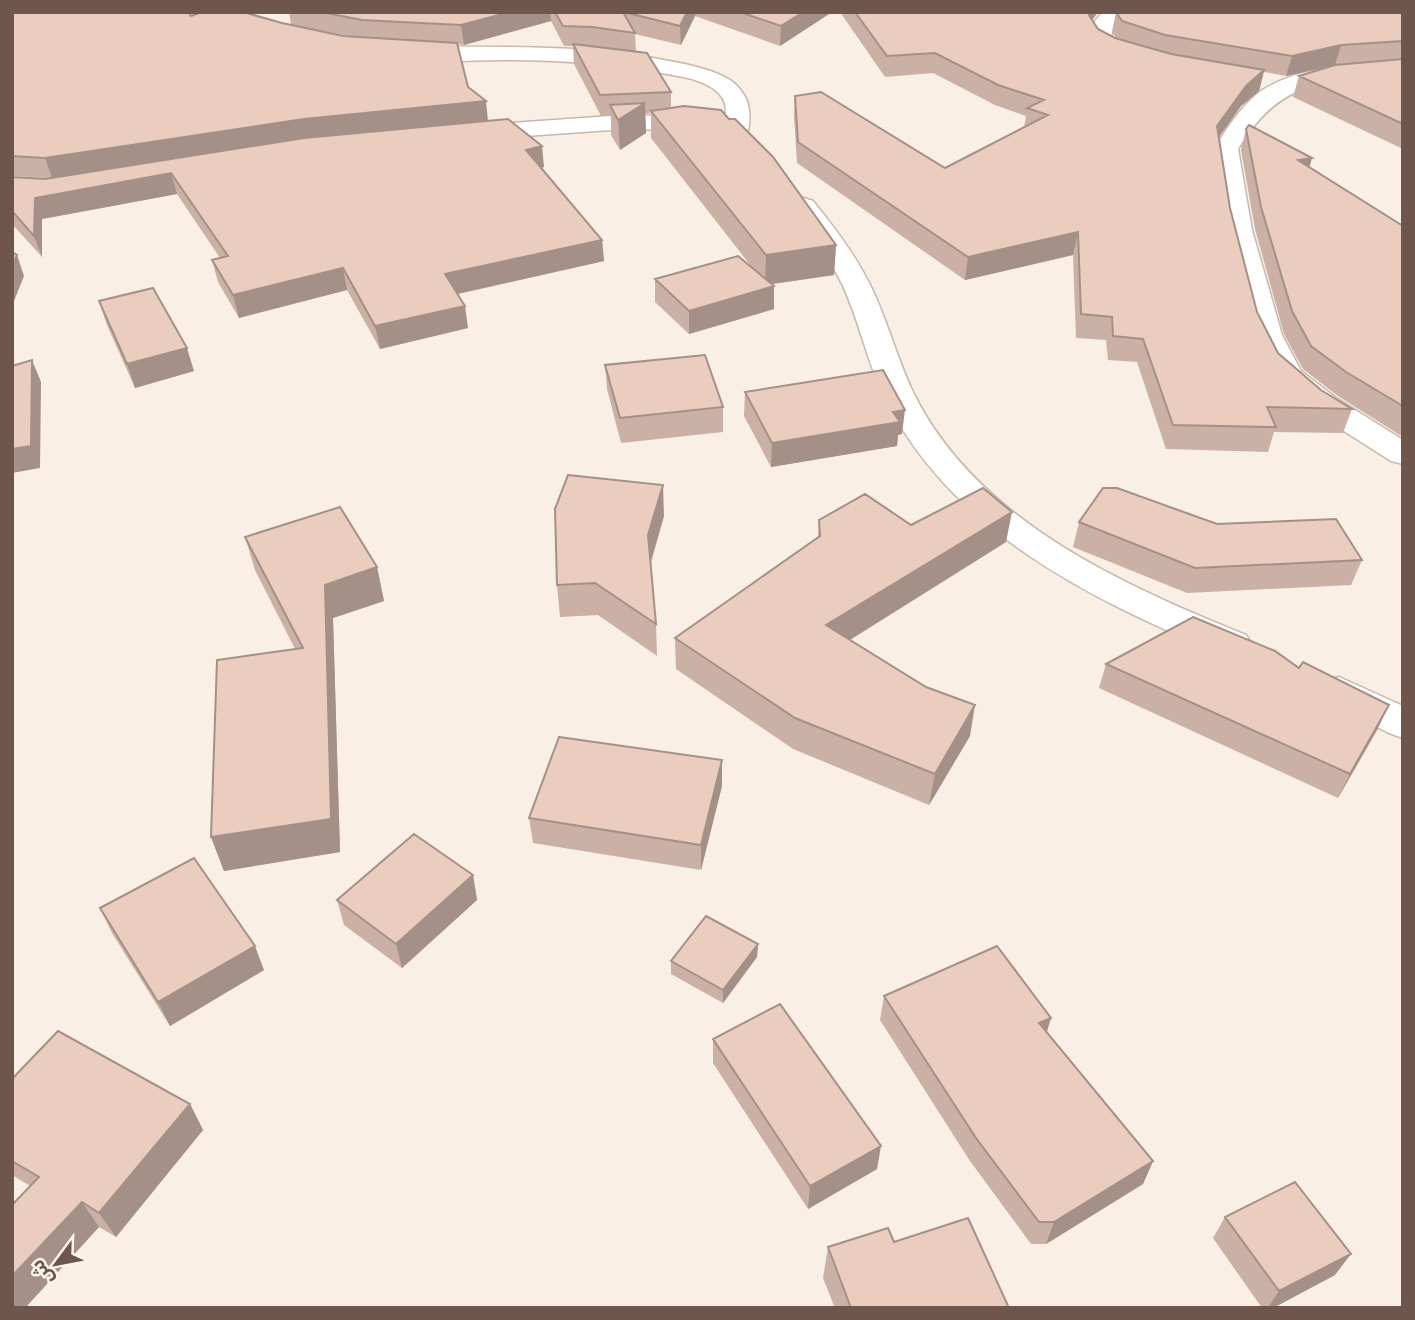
<svg xmlns="http://www.w3.org/2000/svg" width="1415" height="1320" font-family="'IBM Plex Sans','Noto Sans Arabic',sans-serif">
  <style>
    .lines { fill: none; stroke-linecap: round; stroke-linejoin: round }
    .minor-casing { stroke: #c8b7ac; stroke-width: 3 }
    .minor { fill: #fff; fill-rule: evenodd }
    .wall { fill: #cab0a5; fill-rule: evenodd }
    .shaded-wall { fill: #a49086 }
    .building { fill: #ebcdc0; stroke: #a49086; stroke-width: 2 }
  </style>
  <rect width="100%" height="100%" fill="#f9efe5"/>
  <g class="lines">
    <g class="minor-casing">
      <path id="minor" d="M1103,12H1124L1114,24L1111,37C1121,49 1140,47 1149,58L1146,63C1129,67 1092,56 1090,36C1089,27 1097,18 1103,12Z
        M409,46C496,48 583,43 669,61C689,65 712,69 730,80C740,87 748,98 749,110C750,119 750,129 745,136H729C721,125 731,108 721,96C710,81 684,77 667,74C613,63 558,60 503,60C471,60 433,64 401,57L398,52L401,47Z
        M1403,62V76C1326,82 1282,76 1238,149L1252,230L1282,335L1301,371L1336,398L1403,440V464L1391,461L1314,412L1273,376L1252,335L1226,230L1214,149C1226,130 1239,109 1257,94C1297,64 1356,66 1403,62Z
        M625,115L704,117L712,119L716,124L712,129L704,131L625,129L468,140L460,138L456,133L460,128L468,126Z
        M804,198L813,201C835,228 857,257 872,289C889,324 898,363 916,398C980,522 1123,585 1246,635L1252,644L1246,653L1233,657L1220,653C1089,599 952,531 886,400C867,363 860,323 843,286C829,257 809,232 791,206L795,201Z
        M1339,677L1403,706V738L1389,733L1325,701L1319,691L1325,681Z"/>
    </g>
    <use href="#minor" class="minor"/>
  </g>
  <path class="wall" d="M12,12L191,16L282,23L291,25L289,12H832L780,46L695,16L681,45L635,34L636,52L671,92V108L836,245L834,275L772,284L774,309L689,334L655,302V279L751,266L651,138V113L645,114L646,133L620,150L611,135V115L601,116L574,64L573,46H564L551,21L464,45L457,44L468,87L488,121L544,167L541,168L602,240L604,261L458,294L468,328L380,349L347,290L239,318L218,282L212,260L220,258L177,194L42,219V257L12,224V177L48,178L12,176ZM293,26L349,36H343Z
    M840,12H1098L1092,20L1098,29L1117,39L1112,32L1116,12H1403V149L1293,97L1299,76L1329,67L1286,76L1264,72L1259,91L1241,106L1219,137L1230,208L1257,312L1278,353L1321,390L1352,409L1343,433L1274,432L1268,452L1166,449L1137,362L1108,360L1106,340L1076,338L1073,255L965,280L797,163L794,116L795,96L945,168L1024,128L1026,116L995,105L933,73L885,77Z
    M1246,129L1403,226V437L1338,396L1303,369L1284,334L1255,229L1241,150Z
    M99,301L194,371L135,388L107,325Z
    M605,365L723,407V432L621,443L607,389Z
    M745,392L902,434L898,435L897,446L771,467L744,416Z
    M664,516L651,563L656,624L657,656L598,615L560,617L557,585Z
    M819,520L911,525L1006,542L850,640L970,736L929,805L793,749L676,669L675,638L818,537Z
    M1079,522L1362,560L1351,585L1187,593L1073,547Z
    M245,537L377,567L384,601L333,618L340,852L224,871L211,837L295,649L255,570Z
    M1106,664L1299,668L1389,705L1377,730L1338,798L1099,688Z
    M722,760V786L701,870L533,843L529,818Z
    M473,875L477,900L402,968L344,925L337,900Z
    M100,908L264,970L170,1026L112,933Z
    M758,944L757,957L723,1003L671,974V961Z
    M884,996L1047,1032L1153,1161L1143,1184L1046,1244H1031L970,1161L880,1020Z
    M713,1039L877,1169L808,1209L713,1063Z
    M12,1079L190,1104L203,1130L116,1237L99,1227L25,1308H12L30,1186L12,1175Z
    M1225,1217L1335,1275L1273,1308H1262L1213,1238Z
    M894,1242L1009,1308H835L823,1278L828,1247Z"/>
  <path class="shaded-wall" d="M510,12H550L551,21L464,45L461,25Z
    M687,12H695V16L681,45L680,26Z
    M803,12H832L780,46L781,26Z
    M1090,12H1098L1089,24L1085,35Z
    M1341,45L1335,65L1286,76L1292,56Z
    M1264,70L1259,91L1241,106L1212,147L1217,126L1246,86Z
    M486,101L488,121L52,178L45,158L304,119Z
    M645,103L646,133L620,150L618,120Z
    M542,146L544,167L528,171L526,150Z
    M1312,158L1306,179L1298,160Z
    M171,173L177,194L42,219V257L34,236L35,198Z
    M1078,232L1073,255L965,280L968,257Z
    M602,240L604,261L448,296L445,274Z
    M836,245L834,275L765,285L766,255Z
    M17,255L24,276L12,306V266Z
    M343,268L347,290L239,318L233,295Z
    M774,286V309L689,334V311Z
    M465,306L468,328L380,349L375,326Z
    M187,348L194,371L135,388L127,364Z
    M32,360L41,382L40,468L12,473V449Z
    M905,410L902,434L898,435L897,446L771,467L772,443Z
    M663,485L664,516L649,567L648,535Z
    M1012,512L1006,542L824,656L826,625Z
    M377,567L384,601L333,618L340,852L224,871L211,837L331,819L325,585Z
    M975,705L970,736L929,805L935,774Z
    M1389,705L1377,730L1338,798L1350,774Z
    M722,760V786L701,870V845Z
    M473,875L477,900L402,968L396,944Z
    M758,944L757,957L723,1003V990Z
    M255,946L264,970L170,1026L158,1002Z
    M1051,1018L1044,1042L1039,1023Z
    M190,1104L203,1130L116,1237L99,1213Z
    M881,1146L877,1169L808,1209L810,1186Z
    M1153,1161L1143,1184L1046,1244L1054,1222Z
    M82,1202L99,1227L25,1308H12V1276Z
    M1351,1254L1335,1275L1273,1308H1268L1279,1291Z"/>
  <path class="building" d="M12,12H188L191,16L202,12H243L282,23L343,36L457,43L468,87L486,101L304,119L45,158L12,156Z
    M321,12H510L461,25L362,20Z
    M555,12H623L635,33L592,27L563,26Z
    M624,12H687L680,26Z
    M740,12H803L781,26Z
    M855,12H1090L1089,15L1098,29L1115,38L1171,54L1264,70L1246,86L1217,126L1230,208L1257,312L1278,353L1321,390L1352,409L1267,407L1276,427L1173,425L1143,339L1113,336L1112,317L1081,314L1078,232L968,257L798,142L795,96L821,92L945,168L1048,115L1027,108L1044,100L998,85L935,53L887,56Z
    M1116,12H1403V41L1341,45L1292,56L1165,35L1122,21Z
    M573,44L647,53L671,92L600,95Z
    M1403,59V124L1299,76L1335,65Z
    M645,103L618,120L610,105Z
    M684,106L721,110L729,119H735L773,157L836,245L766,255L651,111Z
    M508,119L542,146L526,150L602,240L445,274L465,306L375,326L343,268L233,295L212,260L228,256L171,173L35,198L34,236L12,211V177L45,179L304,138Z
    M1249,125L1312,158L1298,160L1403,226V406L1346,372L1311,346L1292,311L1261,207L1246,129Z
    M12,252L17,255L12,266Z
    M738,256L774,286L689,311L655,279Z
    M153,288L187,348L127,364L99,301Z
    M705,355L723,407L620,418L605,365Z
    M32,360L31,446L12,449V366Z
    M883,370L905,410L893,412L900,422L772,443L745,392Z
    M568,475L663,485L648,535L656,624L595,583L557,585L555,509Z
    M983,488L1012,512L826,625L926,687L975,705L935,774L795,718L675,638L820,536L819,520L865,494L911,525Z
    M1103,488H1117L1217,524L1336,519L1362,560L1195,568L1079,522Z
    M340,507L377,567L325,585L331,819L211,837L217,660L303,648L245,537Z
    M1193,617L1275,651L1299,668L1303,662L1389,705L1350,774L1106,664Z
    M559,737L722,760L701,845L529,818Z
    M414,834L473,875L396,944L337,900Z
    M194,858L255,946L158,1002L100,908Z
    M706,916L758,944L723,990L671,961Z
    M997,946L1051,1018L1039,1023L1153,1161L1054,1222H1039L976,1138L884,996Z
    M780,1004L881,1146L810,1186L713,1039Z
    M58,1031L190,1104L99,1213L82,1202L12,1276V1205L39,1177L12,1161V1079Z
    M1295,1182L1351,1254L1279,1291L1225,1217Z
    M968,1218L1009,1308H851L828,1247L888,1228L894,1242Z"/>
  <rect width="1415" height="1320" fill="none" stroke="#6e564d" stroke-width="28"/>
  <g transform="translate(56 1264) rotate(238)" stroke="#fcf4ea" stroke-width="5" paint-order="stroke">
  <path d="M0-5L12 26L0 18L-12 26Z" fill="#6e564d"/>
  <text y="-10" font-size="19" font-weight="bold" text-anchor="middle" fill="#6e564d">ش</text>
  </g>
</svg>
